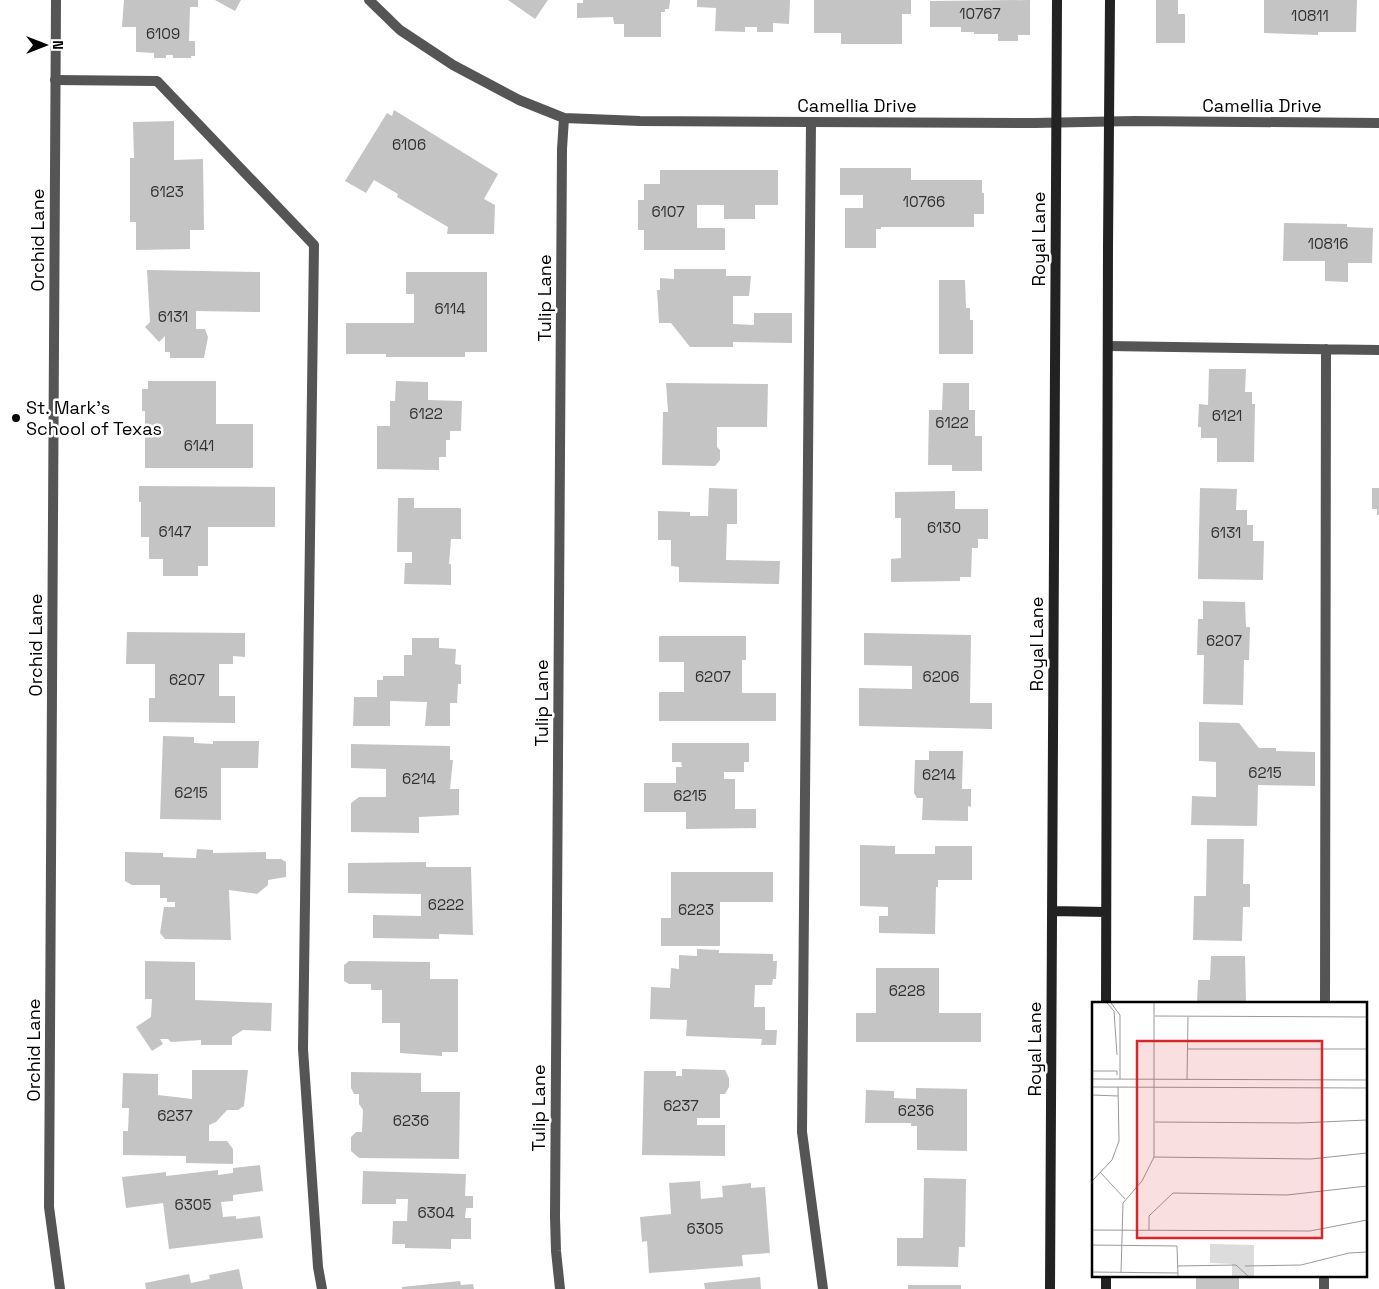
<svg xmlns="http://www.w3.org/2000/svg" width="1379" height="1289" font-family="'Space Grotesk',sans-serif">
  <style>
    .building { fill: #c4c4c4 }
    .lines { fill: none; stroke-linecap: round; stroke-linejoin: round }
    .lane { stroke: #555; stroke-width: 10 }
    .street { stroke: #555; stroke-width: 10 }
    .secondary { stroke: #222; stroke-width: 10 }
    .poi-dot { fill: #000; stroke: #fff; stroke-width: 2 }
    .labels { text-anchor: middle; stroke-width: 5; stroke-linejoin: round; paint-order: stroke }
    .number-label { font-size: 15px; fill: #313131 }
    .street-label { font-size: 18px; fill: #000; stroke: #fff }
    .poi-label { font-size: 18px; fill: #000; stroke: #fff; text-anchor: start }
    .inset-road { fill: none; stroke: #999; stroke-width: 1 }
    .view { fill: #d62828; fill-opacity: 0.15; stroke: #d62828; stroke-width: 2.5 }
    .inset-edge { fill: none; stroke: #000; stroke-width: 2.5 }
  </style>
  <rect width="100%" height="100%" fill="#fff"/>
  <path class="building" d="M124,0H198V7H190L189,41H195V56H191V58H173V55H166V58H154V53L136,52V27H122Z
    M215,0H241L235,11Z
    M508,0H548L535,19Z
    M583,0H670L669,9H665V12H661V37H624V24H614L613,17L577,18V3H583Z
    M697,0H790L789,24L773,23V32H757V27H745V32L715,31L716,8L697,7Z
    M814,0H911V14H902V44H841V33H814Z
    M1030,0V35H1018V41H998V34H974V32H961V27H930V1Z
    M1156,0H1178V14H1185V43H1156Z
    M1264,0H1357L1356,32H1318V35L1264,33Z
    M394,110L498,174L484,199L495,205L494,234H447L448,227L397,197L398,194L374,180L366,193L345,181L387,113L392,116Z
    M174,121V160L203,159L204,230H190V249L136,250V222H130V158H134L133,122Z
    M840,168H911V180H982V193H984V214H974V227H881V229H876V248H845V208H863V195H840Z
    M660,170H778V205H755V219H724V205H697V228H725V250H644V230H638V200H644V184H660Z
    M1284,223L1347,224V227L1373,228L1372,263H1348V282L1325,281V261H1283Z
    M674,269H726V276H751L749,296H733V324L754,325V313H792V343L733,342V347H690L671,323H659L657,290H660V278L674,279Z
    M147,270L260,272V312L196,311V329H205L208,337L204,358H170V352H165V336L159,342L145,327L150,322Z
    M406,272H487V352H465V357H386V354H346V323H414V294H406Z
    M939,280H965L966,308H970V320H973V354H939Z
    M1209,369H1246L1245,392H1252V404H1255L1254,462H1217V438H1201V427H1198L1199,404L1208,405Z
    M148,381H216V424H253V468H145V411H142V389H148Z
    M396,381L428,382V400L462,401L461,431H450V440H446V457H439V470L377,469V426H390V401H395Z
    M666,383L768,384L767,427H717V447L720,450V460L715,466L662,465L663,412H668Z
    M943,383H969V410H975V436H982V471H952V465H928L929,410H942Z
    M139,486L275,487V527H208V566H198V576H163V559H149V537H141V502H139Z
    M709,488L737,489V524H727L726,560L780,561L779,584L679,582V567L671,566V540H658V511L690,512V516H708Z
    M1200,488L1237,489L1236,510H1247V525H1253V541H1264L1263,580L1198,579Z
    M1372,488H1379V515H1377V509H1372Z
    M955,491V509H988V539H978V548H972L971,577H960V581L891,582V559L901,558V518H895V492Z
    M398,498H414V508H461V539H451L449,564H451V585L404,584L405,563H412V552H397Z
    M1203,601L1245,602L1246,627H1250L1249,660H1244L1243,705L1203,704L1204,655H1197L1198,619H1203Z
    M127,632L245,633V657L233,656V664H219V696H235V723L149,722V698H155V664H126Z
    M864,633L971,635L970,703H992V729L859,726V688L912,689V666L864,665Z
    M659,636H746V660H742V693H776V721H659V692H684V662H659Z
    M412,638H439V648L456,649L455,664L461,665V684H458L457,703H450V726H425L427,702L390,701V726H353L354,697H377V680H383V676H404V655H412Z
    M1199,722L1239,723L1259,748H1276V751L1315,752V786L1258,785L1257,826L1191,825L1192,796L1216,797V762L1199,761Z
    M163,736L194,737V743L213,744V741H259L258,768H221V820L160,819Z
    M672,743H749V762H744V772H724V779H735V809H756V828L686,829V812H644V783H676V767H682L681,762H672Z
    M351,744L450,746V760H453L450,789H459V815L419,817V833L351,832V803L359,797H386V769L351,768Z
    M929,751H963L962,789H971V807L968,806V821L922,820L923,798H917L914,793L915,760H929Z
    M1207,839H1244L1243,884H1250V907H1243L1242,941L1193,940L1194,896H1206Z
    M860,845L895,846V854H935V846H972V880H938V887H936L935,934L879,933V916H888V907L860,906Z
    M197,849L213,850V853L266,852V859H281L286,862V877L268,880V885L257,894L229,890L231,940L165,939L160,933L164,907H175V902H167V898H160V885H132L125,881V852L163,853V857L196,858Z
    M426,862V867H471L473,935L439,934V939L373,938V915L421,916V894L348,893V863Z
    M671,872H773V902H720V946H661V918H671Z
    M697,949L719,950V953L773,954V961H777L776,979H773L772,985H755L754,1007H765V1030H777L776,1045H761L762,1039L686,1036L687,1020L650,1019L651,987L670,988L671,968L679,969V955L697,956Z
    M1211,956H1245L1246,1003H1197L1198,980H1210Z
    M145,961L195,962V1000L272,1003L271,1031L243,1030L232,1037V1045H201V1040L171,1042L168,1039H160L163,1044L152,1051L136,1027L151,1017L152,999H145Z
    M349,961L430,962V979H458V1052H442V1056L400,1053V1023H382V990H371V984H349L344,981V965Z
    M876,968H939V1013H981V1042H856V1013H876Z
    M682,1069L725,1070L729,1078V1087L725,1094H720V1118H697V1125H725V1156L642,1155L644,1071H676V1076H682Z
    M192,1070H248L244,1106L238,1110H227L216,1122L209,1125V1141H227L233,1149V1164L186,1163V1156L123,1155V1131H128L129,1108H122L123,1073L158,1074V1095L192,1099Z
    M351,1072L421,1073V1092H460L459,1159L359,1158L351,1151V1137L356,1132H362L363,1110L359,1104V1094H354L351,1088Z
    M916,1088L967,1089V1151L917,1150V1126H911V1123H865L866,1090L894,1091V1098L916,1099Z
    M260,1165L263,1191L233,1195V1201L221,1202L223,1217L236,1216V1219L260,1216L263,1238L169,1249L163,1203L126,1208L122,1177L166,1172V1176L218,1170V1175L233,1173V1168Z
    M363,1171L466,1174L465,1196H473V1208H466L465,1218H471V1239H451V1249L405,1248V1244H392L393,1221H407L408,1199H396V1204H362Z
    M924,1178L966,1179L965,1247H959L958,1267L897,1266V1238H923Z
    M700,1181L701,1199L723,1197L722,1186L751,1183V1188L765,1187L770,1253L742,1255L743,1266L649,1273L647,1241L642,1242L640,1217L671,1214L669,1183Z
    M239,1269L243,1289H146L145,1283L189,1274L191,1283L210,1279L209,1275Z
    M1196,1275H1239V1289H1196Z
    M760,1277L761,1289H705L704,1283Z
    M460,1281L461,1285L473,1284L474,1289H402V1287Z
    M908,1285H961V1289H908Z"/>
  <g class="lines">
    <path class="lane" d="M55,80L157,81L314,245L303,1049L318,1267L322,1289
      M811,122L802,1132L823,1289
      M1108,346L1379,350
      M1325,1003L1326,349
      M1324,1289V1275"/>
    <path class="street" d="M56,0L49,1207L60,1289
      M369,0L400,30L453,65L519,100L564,118L640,121L811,122L1035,123L1134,121L1379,123
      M560,1289L556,1251L555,1217L562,149L564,118"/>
    <path class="secondary" d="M1052,911L1106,912
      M1106,1003L1108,246L1110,0
      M1050,1289L1057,0
      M1106,1289V1275"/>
  </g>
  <circle class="poi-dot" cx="16" cy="418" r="5"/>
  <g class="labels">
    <g class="number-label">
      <text x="980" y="19">10767</text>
      <text x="1310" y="21">10811</text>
      <text x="163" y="39">6109</text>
      <text x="409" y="150">6106</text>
      <text x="167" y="197">6123</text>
      <text x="924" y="207">10766</text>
      <text x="668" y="217">6107</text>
      <text x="1328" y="249">10816</text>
      <text x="450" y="314">6114</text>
      <text x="173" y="322">6131</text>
      <text x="426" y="419">6122</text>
      <text x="1227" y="421">6121</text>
      <text x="952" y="428">6122</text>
      <text x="199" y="451">6141</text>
      <text x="944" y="533">6130</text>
      <text x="175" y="537">6147</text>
      <text x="1226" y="538">6131</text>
      <text x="1224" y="646">6207</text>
      <text x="713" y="682">6207</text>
      <text x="941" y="682">6206</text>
      <text x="187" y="685">6207</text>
      <text x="1265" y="778">6215</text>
      <text x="939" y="780">6214</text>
      <text x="419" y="784">6214</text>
      <text x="191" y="798">6215</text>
      <text x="690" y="801">6215</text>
      <text x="446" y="910">6222</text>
      <text x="696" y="915">6223</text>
      <text x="907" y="996">6228</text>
      <text x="681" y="1111">6237</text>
      <text x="916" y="1116">6236</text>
      <text x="175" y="1121">6237</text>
      <text x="411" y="1126">6236</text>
      <text x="193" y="1210">6305</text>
      <text x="436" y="1218">6304</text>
      <text x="705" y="1234">6305</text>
    </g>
    <g class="street-label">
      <text x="857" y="112">Camellia Drive</text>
      <text x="1262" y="112">Camellia Drive</text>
      <text transform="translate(1039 239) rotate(-90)" y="6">Royal Lane</text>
      <text transform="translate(38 240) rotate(-90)" y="6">Orchid Lane</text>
      <text transform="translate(545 298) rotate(-90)" y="6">Tulip Lane</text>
      <text transform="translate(1037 644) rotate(-90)" y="6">Royal Lane</text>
      <text transform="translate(36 645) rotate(-90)" y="6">Orchid Lane</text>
      <text transform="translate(542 703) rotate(-90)" y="6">Tulip Lane</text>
      <text transform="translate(1035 1049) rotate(-90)" y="6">Royal Lane</text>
      <text transform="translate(34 1050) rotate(-90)" y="6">Orchid Lane</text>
      <text transform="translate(539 1108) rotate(-90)" y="6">Tulip Lane</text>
    </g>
    <g class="poi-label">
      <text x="26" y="414">St. Mark's<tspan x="26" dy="21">School of Texas</tspan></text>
    </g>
  </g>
  <g transform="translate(1092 1002)">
    <rect width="275" height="275" fill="#fff"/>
    <path d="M118,242L162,243V274H140V262L118,261Z" fill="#dcdcdc"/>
    <path class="inset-road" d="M15,1L22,9L25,53M19,1L28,13V77M63,14L275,15M95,47H275M0,69H25V73M0,77L275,78M95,78L96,15M0,85L275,86M0,93L26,94M63,120L207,121L275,118M62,155L219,157L275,151M8,170L33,197M0,179L20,158L27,139L26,85M0,228L218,229L275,218M57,228V214L81,191L195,193L275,184M0,243L85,244L86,274M86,264L144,263L156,274M153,264L209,263L257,251L275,250M0,270L86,271M29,271L31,201L50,179L62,155V1"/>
    <path class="view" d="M45,39H230V236H45Z"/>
    <rect width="275" height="275" class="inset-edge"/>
  </g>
  <g transform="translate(45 45) rotate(90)" stroke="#ffffff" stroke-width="4" paint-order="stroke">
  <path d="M0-4L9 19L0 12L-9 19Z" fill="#000000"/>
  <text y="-8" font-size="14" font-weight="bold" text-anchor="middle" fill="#000000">N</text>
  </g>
</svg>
